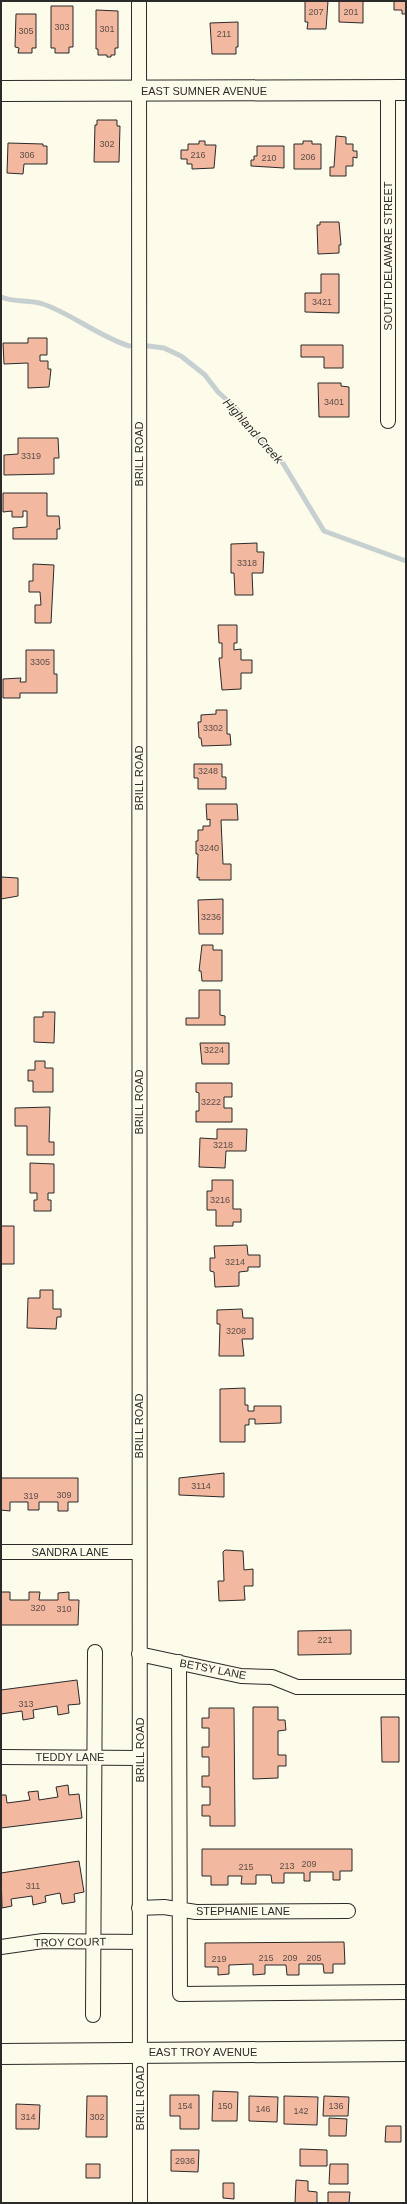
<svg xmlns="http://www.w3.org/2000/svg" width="407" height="2204" font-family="Helvetica,sans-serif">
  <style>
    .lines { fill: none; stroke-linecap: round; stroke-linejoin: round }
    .stream { stroke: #c7d0d0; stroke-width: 5 }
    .building { fill: #f2b8a0; stroke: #2b2b2b }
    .street-casing { stroke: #2b2b2b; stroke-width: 16 }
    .secondary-casing { stroke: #2b2b2b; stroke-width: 22 }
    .street { stroke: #fdfbea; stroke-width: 14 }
    .secondary { stroke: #fdfbea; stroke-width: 20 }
    .labels { text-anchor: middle; stroke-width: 3; stroke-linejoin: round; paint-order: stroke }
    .number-label { font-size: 9px; fill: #5d4e48 }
    .street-label { font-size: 11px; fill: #2b2b2b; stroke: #fdfbea }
    .water-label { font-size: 12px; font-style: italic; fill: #2b2b2b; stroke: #fdfbea }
  </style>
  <rect width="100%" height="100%" fill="#fdfbea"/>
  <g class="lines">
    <path class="stream" d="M1,297C15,303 29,299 43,304C72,314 98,336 129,346
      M148,346L164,348L181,356L205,375L218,392L235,407L259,439L281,460L324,531L406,561"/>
  </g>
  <path class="building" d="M305,1H328L326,29H307L308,22H305Z
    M339,1H363V23L339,22Z
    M394,1H406V14H402V10H394Z
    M51,6H73V47H69V53H55V48H51Z
    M96,10L118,11V48H115V55H111V57H107V55H98V49H96Z
    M16,14H36V48H32V53H18L19,48L15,47Z
    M238,22V47H236V54H212L210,23Z
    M97,120H117V126H120L119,162H94L95,125H97Z
    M336,136L346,137V144H353V151H357V158L353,157V166H346V176H330V167H334Z
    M199,141H205V145H216L214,168L192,169V164H187V159H181V150H188V144H199Z
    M303,141H312V144H321V169H294V144H303Z
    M8,143L43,144V146H47V164H24L23,174L7,173Z
    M257,146H284V168L251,166V160H254V156H257Z
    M320,222H339L341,245H339V253L318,254L317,225H320Z
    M321,274H339V313L305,312V293H321Z
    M28,338H47V355H40V361H48V369H51L49,387L28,388V363L4,364L3,343H28Z
    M301,345H343V368H324V357H301Z
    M318,383H341V386L349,387V417H319Z
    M18,438H58L59,458H54V474L4,475V455L18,454Z
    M3,493H47V516H59L60,529H57V539H13V528L27,527V511H23V517H12V511L3,512Z
    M257,543V552H264L263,573H252L253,595H235L234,573H231V544Z
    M33,564L54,565L51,623H35V605H41L40,592H29V581H33Z
    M218,625H237V643H234V650L241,649V660H252V673H241V689L222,690L219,658H222V643H219Z
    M26,650H54V674H57V693H20V698H3V679L21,678L20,682H26Z
    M216,710H227V734H230L231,745L202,746L201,738H199L198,722H201V715L216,714Z
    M194,764H222V777H226V789H198V778H194Z
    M206,804H237L238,820H221L223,864H231V880H199V877L197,878L198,854H196V841H198V830H203V826H210V819L207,820Z
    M1,877L18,878V896L1,899Z
    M223,899V934H199L198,900Z
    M202,945H213V950H222V981H202L201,971H199Z
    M199,990H220V1015L225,1016V1025H186V1018H199Z
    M43,1012H55L54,1043L34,1042V1017H43Z
    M200,1043H229V1064H202Z
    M35,1061H45V1068H53V1092H33V1081H28V1070H35Z
    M196,1083H232V1097H224V1108H232V1122H196V1111H199V1093L196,1092Z
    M50,1107L49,1142H54V1155H27V1126H15V1108Z
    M217,1129H247L246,1151H226L225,1168L199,1167L200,1138L217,1139Z
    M30,1163L54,1164V1193H48V1200H51V1211H34V1200H37V1193H30Z
    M212,1180H233V1209H241V1222H233V1226H216V1210H207V1191H212Z
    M1,1226H14V1264H1Z
    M247,1245L248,1255H260V1267H248V1271L239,1272V1286L215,1287L214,1272L210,1271V1258H215L214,1246Z
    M40,1290H53V1309H61V1317H57L56,1329L27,1328L28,1298H40Z
    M242,1309L243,1318H253V1339H242L244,1356H219L220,1324H217V1310Z
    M245,1388V1405H248V1411H254V1406H281V1423L255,1424V1419H249V1425H245V1442H220V1389Z
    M224,1473V1497L179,1495V1478Z
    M1,1478H78V1502H68V1511H58V1502H39V1510H28V1502H10V1511L1,1510Z
    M225,1550L243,1551L244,1570L253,1569V1586H244L245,1600L219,1601L218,1581H224L223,1552Z
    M1,1592H10V1600H29V1592H40L39,1600H58V1593L69,1592V1600H79L78,1625H1Z
    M351,1630V1654L298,1655V1631Z
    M77,1680L80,1704L68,1705L69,1713L58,1715L57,1706L33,1710L34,1718L23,1720L22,1711L1,1714V1690Z
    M253,1707H278V1720H285L286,1730L278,1731V1755H286V1766H278V1778L253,1779Z
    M209,1708H234L235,1826H210V1816H202V1805H210V1787H202V1776H209V1757H202V1747H209V1728H202V1718H209Z
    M381,1717H399V1762H382Z
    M68,1785L69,1795L79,1794L82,1818L1,1828V1795H6L7,1803L30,1800L28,1792L38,1791L39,1800L58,1797L56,1787Z
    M202,1849H352V1871H340V1880H333V1872H310V1881H304V1873H284V1883H272L271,1875H256V1884H241L242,1876H228V1885H211V1876H202Z
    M79,1861L84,1892L74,1894L75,1902L62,1904L60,1893L45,1896L46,1902L33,1905L32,1896L11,1899L12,1906L2,1908L1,1873Z
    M344,1942L345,1964H333V1973H324L323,1964H299V1975H287L286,1965H265V1974L253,1975V1964L229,1965V1974L218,1975V1967H205V1943Z
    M213,2091L238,2092L237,2121H212Z
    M170,2095H199V2129H180V2116H170Z
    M87,2096H107V2137H86Z
    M249,2096L278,2097L277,2122L249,2121Z
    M284,2096L318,2097L317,2125L284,2124Z
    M324,2096L349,2097L348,2116H323Z
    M16,2104L40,2105L39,2129H16Z
    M329,2118L347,2119L346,2136H329Z
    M386,2126H401V2142H385Z
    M300,2149L327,2150V2166H300Z
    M171,2150H199L198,2172L171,2171Z
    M86,2164H100V2178H86Z
    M330,2164H348V2184H329Z
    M296,2180L308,2181V2191L317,2192V2203H295Z
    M223,2183H234V2199L223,2198Z
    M328,2192H350L349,2203H328Z"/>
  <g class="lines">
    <g class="street-casing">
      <path id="street" d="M139,1L140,2203
        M388,91V421
        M1,1552H139
        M139,1654L241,1676L272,1677L297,1687H406
        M179,1662L180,1994L406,1992
        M1,1757L140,1758
        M139,1908L164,1907L196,1912L348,1911
        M1,1947L43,1941L140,1942
        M93,2015L95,1652"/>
    </g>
    <g class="secondary-casing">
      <path id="secondary" d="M1,91L406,90
        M1,2054L406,2051"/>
    </g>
    <use href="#street" class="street"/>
    <use href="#secondary" class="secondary"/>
  </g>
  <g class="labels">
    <g class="number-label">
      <text x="316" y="15">207</text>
      <text x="351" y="15">201</text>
      <text x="62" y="30">303</text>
      <text x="107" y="32">301</text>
      <text x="26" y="34">305</text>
      <text x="224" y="37">211</text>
      <text x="107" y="147">302</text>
      <text x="27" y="158">306</text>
      <text x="198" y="158">216</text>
      <text x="308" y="160">206</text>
      <text x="269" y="161">210</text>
      <text x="322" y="305">3421</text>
      <text x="334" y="405">3401</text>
      <text x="31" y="459">3319</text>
      <text x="247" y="566">3318</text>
      <text x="40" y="665">3305</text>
      <text x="213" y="731">3302</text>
      <text x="208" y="774">3248</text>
      <text x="209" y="851">3240</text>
      <text x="211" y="920">3236</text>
      <text x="214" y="1053">3224</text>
      <text x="211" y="1105">3222</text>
      <text x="223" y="1148">3218</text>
      <text x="220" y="1203">3216</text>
      <text x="235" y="1265">3214</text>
      <text x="236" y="1334">3208</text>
      <text x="201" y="1489">3114</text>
      <text x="64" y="1498">309</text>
      <text x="31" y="1499">319</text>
      <text x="38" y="1611">320</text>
      <text x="64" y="1612">310</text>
      <text x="325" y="1643">221</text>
      <text x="26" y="1707">313</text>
      <text x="309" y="1867">209</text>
      <text x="287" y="1869">213</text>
      <text x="246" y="1870">215</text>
      <text x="33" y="1889">311</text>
      <text x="266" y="1961">215</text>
      <text x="290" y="1961">209</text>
      <text x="314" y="1961">205</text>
      <text x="219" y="1962">219</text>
      <text x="185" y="2109">154</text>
      <text x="225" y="2109">150</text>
      <text x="336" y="2109">136</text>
      <text x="263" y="2112">146</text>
      <text x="301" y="2114">142</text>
      <text x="28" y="2120">314</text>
      <text x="97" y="2120">302</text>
      <text x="185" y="2164">2936</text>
    </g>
    <g class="street-label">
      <text x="204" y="95">EAST SUMNER AVENUE</text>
      <text transform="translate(388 256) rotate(-90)" y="4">SOUTH DELAWARE STREET</text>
      <text transform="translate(139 454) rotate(-90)" y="4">BRILL ROAD</text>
      <text transform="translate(139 778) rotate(-90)" y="4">BRILL ROAD</text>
      <text transform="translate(139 1102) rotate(-90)" y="4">BRILL ROAD</text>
      <text transform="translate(139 1426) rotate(-90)" y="4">BRILL ROAD</text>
      <text x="70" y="1556">SANDRA LANE</text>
      <text transform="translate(213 1669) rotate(11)" y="4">BETSY LANE</text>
      <text transform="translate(140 1750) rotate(-90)" y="4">BRILL ROAD</text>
      <text x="70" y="1761">TEDDY LANE</text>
      <text x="243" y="1915">STEPHANIE LANE</text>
      <text transform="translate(70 1942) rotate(-1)" y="4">TROY COURT</text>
      <text x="203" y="2056">EAST TROY AVENUE</text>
      <text transform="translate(140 2098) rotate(-90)" y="4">BRILL ROAD</text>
    </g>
    <g class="water-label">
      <text transform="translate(253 431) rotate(48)" y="4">Highland Creek</text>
    </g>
  </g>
  <rect width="407" height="2204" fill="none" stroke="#2b2b2b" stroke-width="4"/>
</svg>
